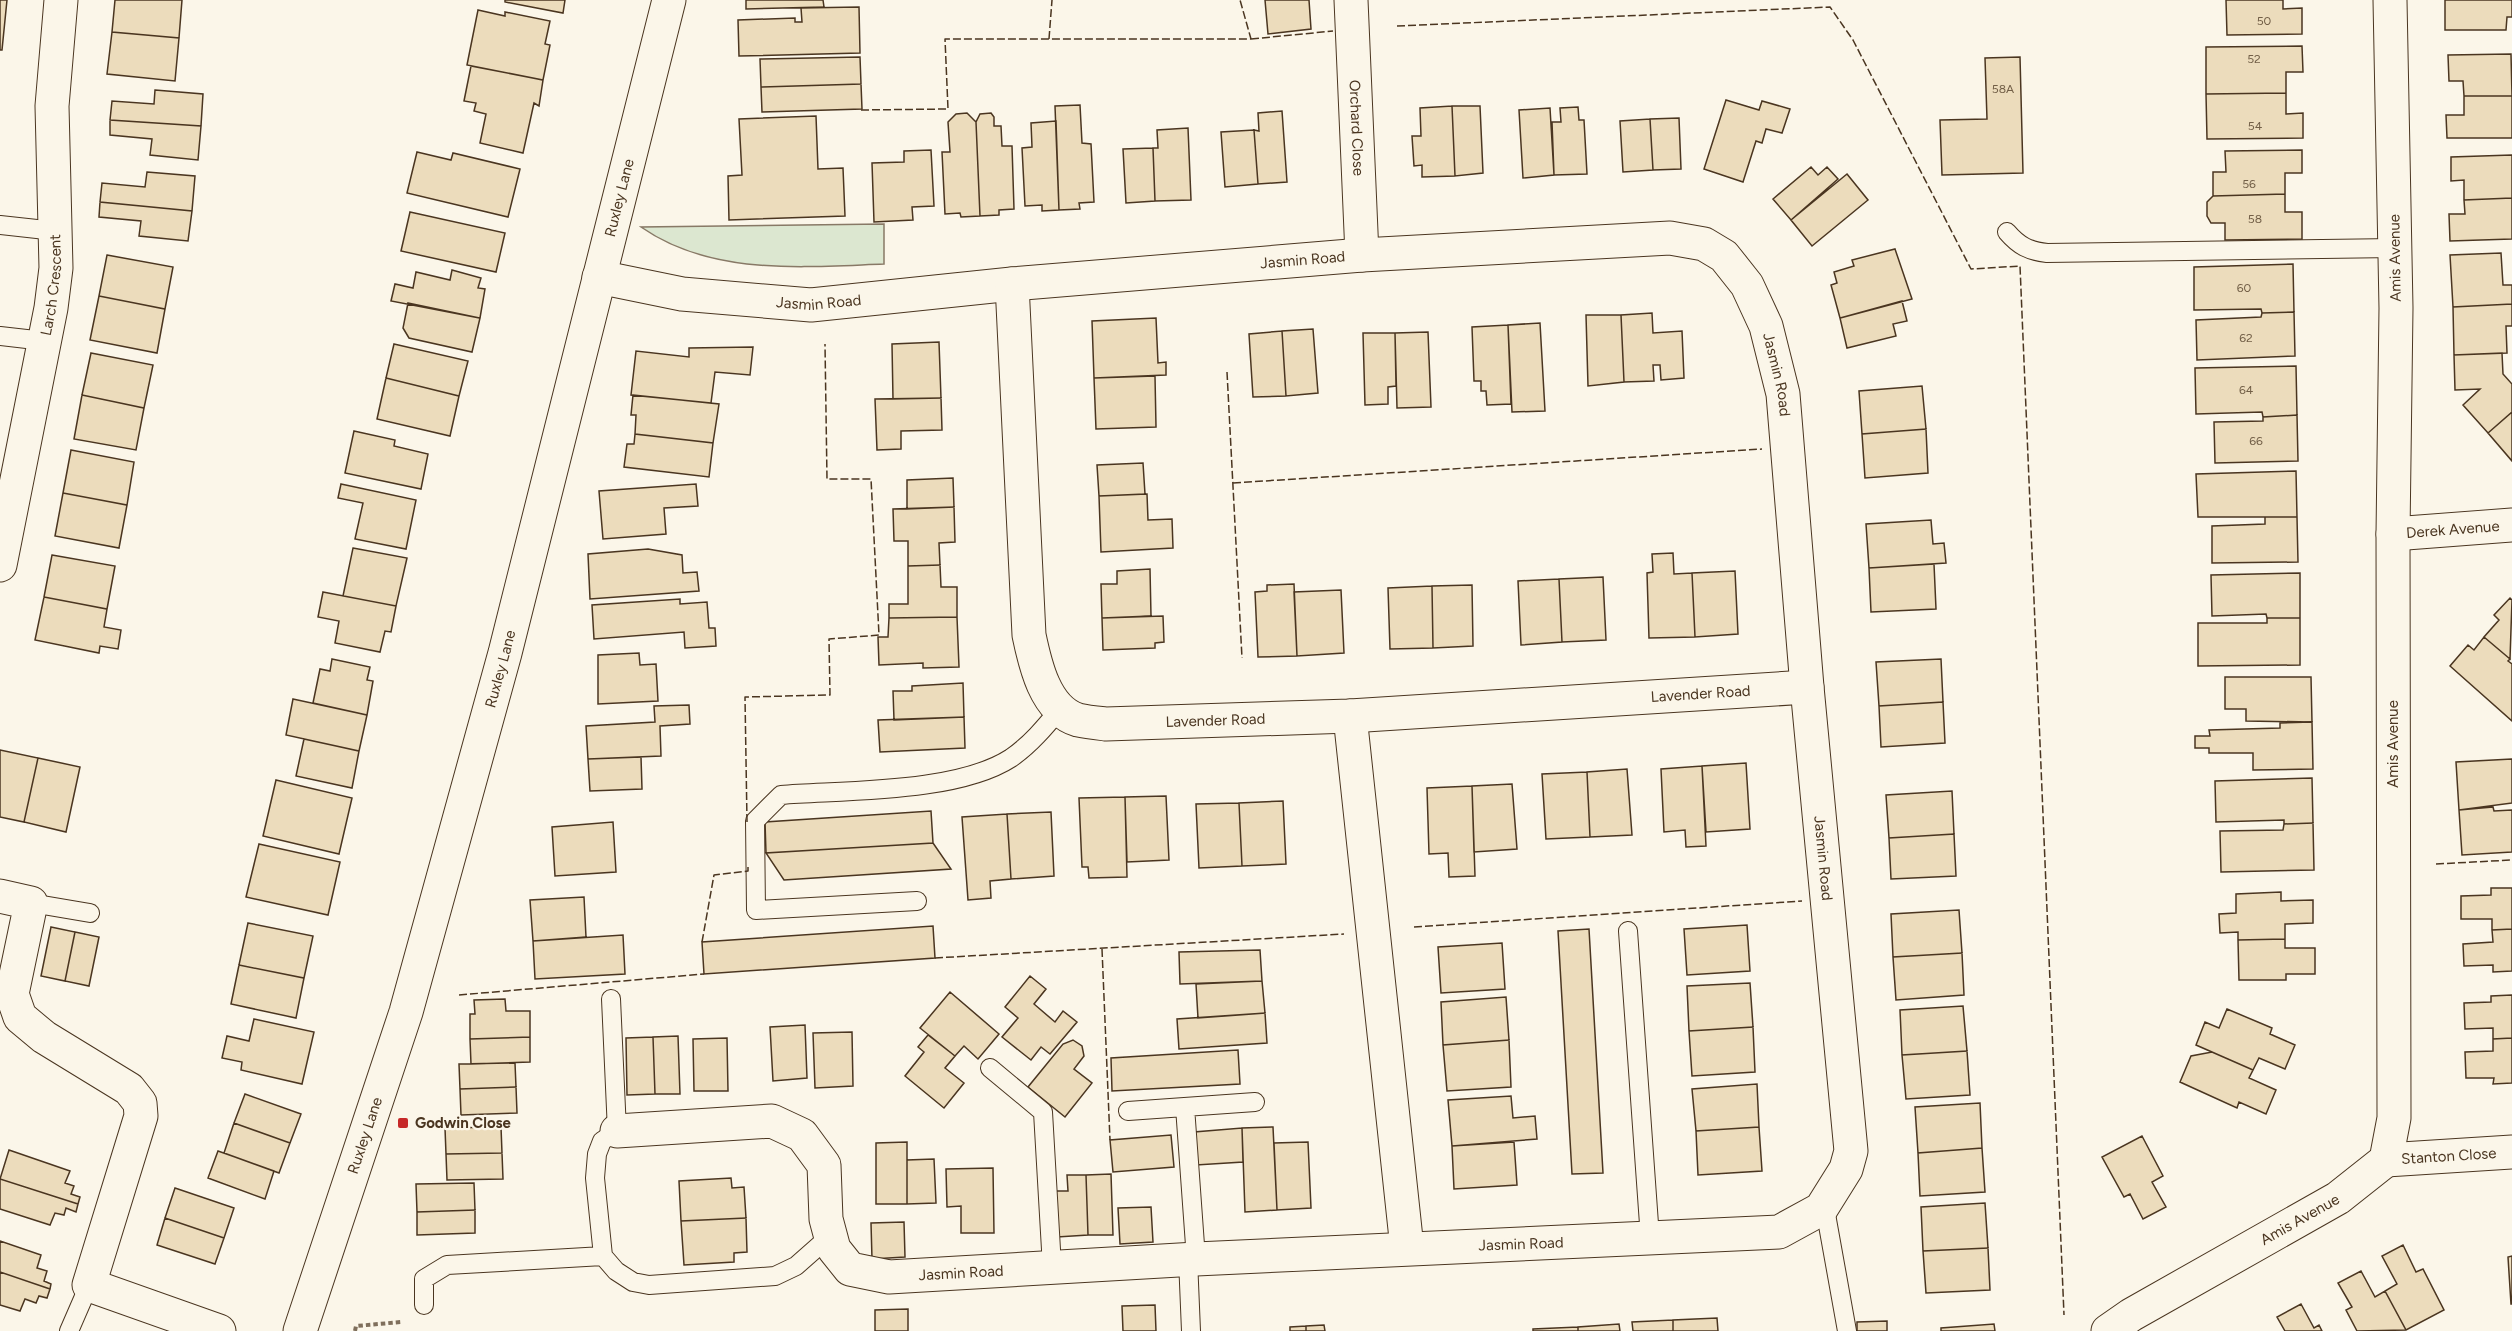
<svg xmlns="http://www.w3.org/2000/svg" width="2512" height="1331" font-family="Figtree,sans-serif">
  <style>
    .grass { fill: #dce7d0; stroke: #887966; stroke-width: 1.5 }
    .building { fill: #ecdcbc; stroke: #4a3520; stroke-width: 1.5 }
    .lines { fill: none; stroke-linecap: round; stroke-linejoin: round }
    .service-casing { stroke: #4a3520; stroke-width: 20 }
    .minor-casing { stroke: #4a3520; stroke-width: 35 }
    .secondary-casing { stroke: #4a3520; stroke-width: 35 }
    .path { stroke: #7f6f5c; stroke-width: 4; stroke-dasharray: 4.5 3; stroke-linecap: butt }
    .service { stroke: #fbf6e9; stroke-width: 18 }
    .minor { stroke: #fbf6e9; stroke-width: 33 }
    .secondary { stroke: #fbf6e9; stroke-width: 33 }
    .fence { stroke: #4a3520; stroke-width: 1.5; stroke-dasharray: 8 3; stroke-linecap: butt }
    .poi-dot { fill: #c62828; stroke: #fbf6e9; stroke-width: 2 }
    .labels { text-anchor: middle; stroke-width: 4.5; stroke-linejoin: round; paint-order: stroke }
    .number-label { font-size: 12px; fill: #725f47 }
    .street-label { font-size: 15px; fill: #4a3520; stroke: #fbf6e9 }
    .poi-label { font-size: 15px; font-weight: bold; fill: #4a3520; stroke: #fbf6e9; text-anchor: start }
  </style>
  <rect width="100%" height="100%" fill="#fbf6e9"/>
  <path class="grass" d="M884,224V264C802,267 711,276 641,227Z"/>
  <path class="building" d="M0,0H7L2,50H0Z
    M115,0H182L179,38L112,32Z
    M505,0H565L563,13L505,2Z
    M746,0H823L824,7L746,9Z
    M1265,0H1309L1311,29L1268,34Z
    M2226,0H2283V9L2302,8V34L2227,35Z
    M2445,0H2512V17H2507L2506,30H2445Z
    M859,7L860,53L739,56L738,20L795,18V22H802L801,8Z
    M478,10L505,16V12L550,21L545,44L550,45L543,80L467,65Z
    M112,32L179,38L175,81L107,74Z
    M2302,46L2303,72H2286V93L2206,94V47Z
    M2511,54L2512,96H2464L2463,81H2449L2448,55Z
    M860,57L861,84L761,87L760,59Z
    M2020,57L2023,173L1942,175L1940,120L1987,119L1985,58Z
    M471,66L543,80L539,106L534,103L523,153L480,143L486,114L474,111L476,103L464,101Z
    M861,84L862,109L762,112L761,87Z
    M155,90L203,94L201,126L110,120L112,101L154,104Z
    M2286,93V114L2303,113V138L2207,139L2206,94Z
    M2464,96H2512V138H2447L2446,115H2464Z
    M1726,100L1759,110L1762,101L1790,109L1782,133L1766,129L1762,143L1756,141L1743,182L1704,169Z
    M1080,105L1082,143L1091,144L1094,202L1079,203L1080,209L1059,210L1055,106Z
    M1452,106L1455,176L1422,177V165L1414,166L1412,136H1421L1420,108Z
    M1452,106H1480L1483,173L1455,176Z
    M1578,107L1579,120H1584L1587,174L1554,175L1552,122H1561L1560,108Z
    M1550,108L1554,175L1523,178L1519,110Z
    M1282,111L1287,182L1258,184L1254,130L1259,131L1258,113Z
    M967,113L976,122L980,216L961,217L960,213L945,214L942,152H950L948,122L956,114Z
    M991,113L994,117V126H1001L1002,146H1012L1014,209L999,210V215L980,216L976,122L980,114Z
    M816,116L818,169L843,168L845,216L729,220L728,176L742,175L739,119Z
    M1679,118L1681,169L1653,170L1650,119Z
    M1650,119L1653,170L1623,172L1620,121Z
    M110,120L201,126L198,160L150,155L152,139L110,135Z
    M1056,121L1059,210L1042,211V205L1025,206L1022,148L1032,147L1031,123Z
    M1188,128L1191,200L1155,201L1153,148H1158L1157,130Z
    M1254,130L1258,184L1225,187L1221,132Z
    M1153,148L1155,201L1126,203L1123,149Z
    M931,150L934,206L912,207L913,220L874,222L872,163L904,162V151Z
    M2302,150V173H2285V194L2213,196V172H2226L2225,151Z
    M417,152L451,160L453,153L520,169L508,217L407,193Z
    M2512,155V198L2464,200V180L2451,181V157Z
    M1811,167L1818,175L1827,167L1838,179L1791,220L1773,199Z
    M147,172L195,176L192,211L100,202L102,183L145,187Z
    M1847,174L1868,200L1812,246L1791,220Z
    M2285,194V212H2302V239L2225,240V223H2211L2207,216V202L2213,196Z
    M2512,198V239L2450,241L2449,214H2465L2464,200Z
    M100,202L192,211L188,241L139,236L141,221L99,217Z
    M410,212L505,233L496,272L401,251Z
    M1895,249L1912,299L1840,318L1831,285L1837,283L1834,272L1854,266L1852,260Z
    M2501,253L2503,285H2512V304L2453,307L2450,255Z
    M107,255L173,267L165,309L99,296Z
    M2293,264L2294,312L2262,313L2261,309L2194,310V267Z
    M452,270L481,278L478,288L485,289L480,318L391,301L395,284L413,288L416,272L450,280Z
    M99,296L165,309L157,353L90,340Z
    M1902,301L1907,321L1893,324L1896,336L1847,348L1840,318Z
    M408,303L480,318L472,352L409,338L403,328Z
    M2512,304V326H2506L2507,353L2454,355L2453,307Z
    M2294,312L2295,356L2197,360L2196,320L2261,317L2262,313Z
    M1652,313L1653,333L1682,331L1684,378L1661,380L1660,365H1653L1654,381L1624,382L1621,315Z
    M1586,315H1621L1624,382L1588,386Z
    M1156,318L1158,363L1166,362V375L1094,378L1092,321Z
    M1540,323L1545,411L1512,412L1508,325Z
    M1508,325L1511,404L1487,405L1486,391H1481V381H1474L1472,327Z
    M1313,329L1318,393L1286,396L1282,331Z
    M1282,331L1286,396L1253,397L1249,334Z
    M1428,332L1431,407L1397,408L1395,333Z
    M1363,333H1395L1396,386L1388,387V404L1365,405Z
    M939,342L941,398L893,399L892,344Z
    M394,344L468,361L459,396L386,378Z
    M753,347L750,375L715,372L711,403L631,395L636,351L689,357V348Z
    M91,353L153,365L144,408L82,395Z
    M2502,353L2503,374L2512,384V412L2488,433L2463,405L2480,389L2455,390L2454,355Z
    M2296,366L2297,415L2263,417L2262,412L2196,414L2195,368Z
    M1155,376L1156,427L1096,429L1094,378Z
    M386,378L459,396L450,436L377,419Z
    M1922,386L1926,429L1862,434L1859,391Z
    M82,395L144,408L136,450L74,439Z
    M633,395L719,404L713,443L635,434L636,415H631Z
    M941,398L942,430L901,431V449L877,450L875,399Z
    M2512,412V461L2488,433Z
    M2297,415L2298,461L2215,463L2214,422L2263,421V417Z
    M1926,429L1928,473L1865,478L1862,434Z
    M354,431L395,440L394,446L428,454L421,489L345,473Z
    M635,434L713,443L709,477L624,467L627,444H634Z
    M71,450L134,462L127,505L63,493Z
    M1143,463L1145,494L1099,496L1097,465Z
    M2296,471L2297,517H2198L2196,474Z
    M953,478L954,507L907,509V480Z
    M341,484L416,500L406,549L355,539L363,503L338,498Z
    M696,484L698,506L664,508L666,534L603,539L599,491Z
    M63,493L127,505L119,548L55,536Z
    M1147,494L1148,520L1172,519L1173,548L1101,552L1099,496Z
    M954,507L955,542L939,543L940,565L908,566V541H894L893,509Z
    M2265,517H2297L2298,562L2212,563V526L2265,524Z
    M1931,520L1933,544L1944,543L1946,563L1869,568L1866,524Z
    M353,548L407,558L396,606L343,596Z
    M648,549L682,555L683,573L697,572L699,591L590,599L588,554Z
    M1673,553L1674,574L1692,573L1695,637L1649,638L1647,573L1653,572L1652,554Z
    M52,555L115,566L107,609L44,597Z
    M1934,564L1936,609L1871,612L1869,568Z
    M940,565L941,587H957V617L889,618V604H908V566Z
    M1150,569L1151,616L1102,618L1101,584H1117V571Z
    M1735,571L1738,634L1695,637L1692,573Z
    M2300,573V618H2267L2266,614L2212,616L2211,575Z
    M1603,577L1606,640L1562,642L1559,579Z
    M1559,579L1562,642L1521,645L1518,581Z
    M1294,584L1297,656L1258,657L1255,592L1267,591V585Z
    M1472,585L1473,646L1433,648L1432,586Z
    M1432,586L1433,648L1390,649L1388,588Z
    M1341,590L1344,653L1297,656L1294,592Z
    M323,592L396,606L391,632L385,631L380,652L335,643L339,621L318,617Z
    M44,597L107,609L104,627L121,630L118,649L100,646L99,653L35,640Z
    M2510,598L2512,600L2510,659L2484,637L2499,620L2494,615Z
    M680,599V604L707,602L709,628H715L716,646L685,648L684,632L594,639L592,605Z
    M1163,616L1164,642L1155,643V648L1103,650L1102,618Z
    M957,617L959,667L923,668V663L879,665L878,637H888L889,618Z
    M2267,618H2300V665L2198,666V623H2267Z
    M2484,637L2510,659L2508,661L2512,664V721L2450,666L2468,645L2474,650Z
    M639,653L640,665L656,664L658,701L598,704V655Z
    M332,659L370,667L367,680L373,681L367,715L313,703L320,669L330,671Z
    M1941,659L1943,702L1879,706L1876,662Z
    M2225,677H2311L2312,722L2246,721V709H2225Z
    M963,683L964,717L894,720L893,691H912V686Z
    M293,699L367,715L359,751L286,735Z
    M1943,702L1945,743L1881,747L1879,706Z
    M689,705L690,724L660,726L661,756L588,759L586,726L655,722L654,706Z
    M964,717L965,748L880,752L878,720Z
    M2312,722L2313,769L2253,770V753H2209V748H2195V736H2210L2209,730L2280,728V723Z
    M304,739L359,751L352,788L296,776Z
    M0,750L38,758L24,822L0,817Z
    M641,757L642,789L590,791L588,759Z
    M38,758L80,767L66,832L24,822Z
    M2512,759V803L2459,810L2456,762Z
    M1746,763L1750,829L1706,832L1702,766Z
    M1702,766L1706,846L1686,847L1685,830L1664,832L1661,769Z
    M1627,769L1632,835L1590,837L1587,772Z
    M1587,772L1590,837L1546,839L1542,774Z
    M2312,778L2313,823L2284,824V820L2216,822L2215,781Z
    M276,780L352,798L339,854L263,836Z
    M1512,784L1517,849L1474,852L1472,786Z
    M1472,786L1475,876L1449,877L1448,853L1429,854L1427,788Z
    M1952,791L1954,834L1889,838L1886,795Z
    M1166,796L1169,860L1127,862L1125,797Z
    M1125,797L1127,877L1089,878L1088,867H1082L1079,798Z
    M1283,801L1286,864L1242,866L1239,803Z
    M1239,803L1242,866L1199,868L1196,804Z
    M2493,807L2494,811L2512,810V852L2462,855L2459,810Z
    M931,811L933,843L766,853L765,822Z
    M1051,812L1054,876L1011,879L1007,814Z
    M1007,814L1011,879L990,881L991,898L968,900L962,817Z
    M613,822L616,872L555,876L552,827Z
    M2313,823L2314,870L2221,872L2220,831L2283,830L2284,824Z
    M1954,834L1956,876L1891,879L1889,838Z
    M933,843L951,869L784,880L766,853Z
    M259,844L340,862L328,915L246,897Z
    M2491,888H2512V929L2492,930V919H2461V896L2491,895Z
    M2281,892V901L2313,900V923L2285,924V939L2238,940V932L2220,933L2219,914L2236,913V894Z
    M584,897L586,937L533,941L530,900Z
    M1959,910L1962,953L1893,957L1891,914Z
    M248,923L313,936L304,978L239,965Z
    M1747,925L1750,971L1687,975L1684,929Z
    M933,926L935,958L704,974L702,942Z
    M51,927L75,932L65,981L41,976Z
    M1589,929L1603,1173L1572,1174L1558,931Z
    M2512,929V971L2493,972V965L2464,966L2463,944L2493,942L2492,930Z
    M75,932L99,937L89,986L65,981Z
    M623,935L625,974L535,979L533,941Z
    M2285,939V948H2315V974H2286V980H2239L2238,940Z
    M1502,943L1505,989L1441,993L1438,947Z
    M1260,950L1262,981L1180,984L1179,952Z
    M1962,953L1964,995L1896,1000L1893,957Z
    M239,965L304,978L296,1018L231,1004Z
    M1030,976L1046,989L1034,1004L1055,1022L1063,1011L1077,1022L1050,1054L1041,1047L1031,1060L1002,1037L1018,1018L1005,1007Z
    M1262,981L1265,1013L1198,1018L1196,984Z
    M1750,983L1753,1027L1689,1031L1687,986Z
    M950,992L999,1034L978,1059L964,1046L955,1056L920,1028Z
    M2512,995V1038L2493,1039V1028L2465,1029L2464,1003L2491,1002V996Z
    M1506,997L1509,1040L1443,1045L1441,1002Z
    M505,999L506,1011H530V1037L470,1039V1014H475L474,1000Z
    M1963,1006L1967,1051L1902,1055L1900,1010Z
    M2227,1009L2272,1028L2270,1034L2295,1045L2285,1069L2259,1058L2253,1070L2196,1045L2205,1022L2219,1028Z
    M1265,1013L1267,1043L1179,1049L1177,1019Z
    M254,1019L314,1032L302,1084L241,1070L242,1062L222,1058L227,1036L249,1041Z
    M805,1025L807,1078L773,1081L770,1027Z
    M1753,1027L1755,1072L1692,1076L1689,1031Z
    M852,1032L853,1086L815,1088L813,1033Z
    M928,1035L955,1056L945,1068L964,1083L944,1108L905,1076L924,1052L918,1047Z
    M678,1036L680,1094H655L653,1037Z
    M530,1037V1062L471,1064L470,1039Z
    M653,1037L655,1094L627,1095L626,1038Z
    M727,1038L728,1091H694L693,1039Z
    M2512,1038V1083L2493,1084L2494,1078H2466L2465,1052L2493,1051V1039Z
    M1073,1040L1082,1046L1084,1056L1074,1069L1092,1083L1065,1117L1028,1087L1063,1044Z
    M1509,1040L1511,1087L1447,1091L1443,1045Z
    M1238,1050L1240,1084L1112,1091L1111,1058Z
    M1967,1051L1970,1095L1906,1099L1902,1055Z
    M2212,1052L2253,1070L2249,1078L2276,1090L2266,1114L2239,1102L2237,1108L2180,1082L2191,1056Z
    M515,1063L516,1087L460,1089L459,1064Z
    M1757,1084L1759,1127L1696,1131L1692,1089Z
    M516,1087L517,1113L461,1115L460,1089Z
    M245,1094L301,1114L290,1143L234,1123Z
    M1511,1096L1513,1118L1535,1116L1537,1139L1452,1146L1448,1100Z
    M1980,1103L1982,1148L1918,1153L1915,1107Z
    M234,1123L290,1143L279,1173L224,1153Z
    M501,1127L502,1153L446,1154L445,1128Z
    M1273,1127L1277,1210L1245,1212L1242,1128Z
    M1759,1127L1762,1171L1698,1175L1696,1131Z
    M1242,1128L1243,1162L1196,1165L1194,1132Z
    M1171,1135L1174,1167L1113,1172L1110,1140Z
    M2142,1136L2163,1176L2152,1182L2166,1207L2143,1219L2130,1194L2124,1197L2102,1157Z
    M907,1142V1204H876V1143Z
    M1308,1142L1311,1208L1277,1210L1274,1143Z
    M1514,1142L1517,1185L1454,1189L1452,1146Z
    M1982,1148L1985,1192L1920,1196L1918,1153Z
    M9,1150L70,1171L65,1183L74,1186L71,1194L80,1197L78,1204L0,1179Z
    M218,1151L274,1171L265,1199L208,1178Z
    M502,1153L503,1179L447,1180L446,1154Z
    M934,1159L936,1203L907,1204V1160Z
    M993,1168L994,1233H961V1206L947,1207L946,1169Z
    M1111,1174L1113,1235H1088L1086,1175Z
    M1067,1175H1086L1088,1235L1057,1237L1056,1191H1068Z
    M731,1178L732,1188L744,1187L746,1218L681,1221L679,1181Z
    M0,1179L78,1204L76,1212L66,1208L64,1215L55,1213L50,1225L0,1209Z
    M474,1183L475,1210L417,1212L416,1184Z
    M175,1188L234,1208L224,1238L165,1218Z
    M1985,1203L1988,1248L1923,1251L1921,1207Z
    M1151,1207L1153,1242L1120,1244L1118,1208Z
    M475,1210V1233L417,1235V1212Z
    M165,1218L224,1238L215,1264L157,1245Z
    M746,1218L747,1252L734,1253V1262L684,1265L681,1221Z
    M904,1222L905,1257L872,1259L871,1223Z
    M0,1241L41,1255L37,1268L47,1271L44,1281L51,1284L50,1289L0,1272Z
    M2403,1245L2416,1272L2423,1269L2444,1310L2406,1330L2385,1291L2397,1284L2382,1256Z
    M1988,1248L1990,1290L1926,1293L1923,1251Z
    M2512,1256V1304H2511L2508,1257Z
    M2361,1271L2375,1297L2385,1291L2406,1330L2357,1331L2346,1310L2352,1307L2338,1283Z
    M0,1272L50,1289L47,1298L39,1296L36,1303L25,1299L20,1311L0,1305Z
    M2301,1304L2314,1328L2319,1325L2322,1331H2285L2277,1317Z
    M1155,1305L1156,1331H1123L1122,1306Z
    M908,1309V1331H875V1310Z
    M1717,1318L1718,1331H1673V1320Z
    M1673,1320V1331H1633L1632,1322Z
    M1887,1321V1331H1857V1322Z
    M1619,1324L1620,1331H1578V1327Z
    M1994,1324L1995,1331H1941V1328Z
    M1324,1325L1325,1331H1306V1326Z
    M1306,1326V1331H1290V1327Z
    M1578,1327V1331H1533V1329Z"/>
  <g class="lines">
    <g class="service-casing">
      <path id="service" d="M0,225L55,231
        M2007,232C2019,246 2029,251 2047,253L2395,248
        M0,336L44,341
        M917,901L756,910L755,821L781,795C846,790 957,793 1011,758C1030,745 1045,727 1060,709
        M31,903L90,913
        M1628,931L1650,1238
        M611,999L617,1131L602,1141L597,1154L595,1178L603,1256L616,1271L633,1282L649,1285L775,1276L796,1266L830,1236
        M990,1068L1043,1112L1052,1267
        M1185,1107L1196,1259
        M1128,1111L1255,1102
        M1824,1203L1847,1331
        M1188,1259L1191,1331
        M424,1305V1279L447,1265L603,1256
        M69,1331L89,1285"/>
    </g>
    <g class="minor-casing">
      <g id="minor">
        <path id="s1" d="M1351,0L1362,255"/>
        <path id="s2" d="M599,277L682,294L811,305L1012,284L1362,255L1670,238L1704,244L1724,256L1747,285L1766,326L1783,394L1807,687L1851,1151L1846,1169L1821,1209L1779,1232L1196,1259L889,1277L850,1269L834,1249L826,1219L824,1165L802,1135L772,1121L617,1131"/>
        <path id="s3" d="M1012,284L1029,635C1035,664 1045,710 1078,720C1087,722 1097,723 1106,724L1350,716L1807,687"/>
        <path id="s4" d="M2393,534L2512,525"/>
        <path id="s5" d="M0,565L51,308L56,268L52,106L61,0"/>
        <path d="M1350,716L1407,1248"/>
        <path d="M0,896L31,903L12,994L20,1017L44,1037L129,1089L140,1103L141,1116L89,1285L219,1331"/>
        <path id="s6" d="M2386,1160L2512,1152"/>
        <path id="s7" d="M2108,1331L2131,1315L2338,1198L2386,1160L2394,1118L2393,534L2396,308L2390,0"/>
      </g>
    </g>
    <g class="secondary-casing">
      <g id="secondary">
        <path id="s8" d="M300,1331L406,1012L505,653L669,0"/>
      </g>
    </g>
    <path class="path" d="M355,1331L356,1326L401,1322"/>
    <use href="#service" class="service"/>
    <use href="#minor" class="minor"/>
    <use href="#secondary" class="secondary"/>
    <path class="fence" d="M1397,26L1830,7L1853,40L1971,269L2020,266L2064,1315
      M1049,39L1052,0
      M1251,39L1333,31
      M861,110L948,109L945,39H1251L1240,0
      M1227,372L1242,658
      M1233,483L1762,449
      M747,822L745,697L830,695L829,639L879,635L871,479H827L825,344
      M2436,864L2512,860
      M1414,927L1802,901
      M702,942L714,875L748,871V867
      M1102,949L1110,1140
      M935,958L1344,934
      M459,995L704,974"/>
  </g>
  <rect class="poi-dot" x="397" y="1117" width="12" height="12" rx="3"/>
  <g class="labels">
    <g class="number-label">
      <text x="2264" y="25">50</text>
      <text x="2254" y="63">52</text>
      <text x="2003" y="93">58A</text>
      <text x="2255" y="130">54</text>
      <text x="2249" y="188">56</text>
      <text x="2255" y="223">58</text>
      <text x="2244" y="292">60</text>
      <text x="2246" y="342">62</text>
      <text x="2246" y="394">64</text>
      <text x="2256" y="445">66</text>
    </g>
    <g class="street-label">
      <text dy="5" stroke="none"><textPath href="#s1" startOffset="128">Orchard Close</textPath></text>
      <text dy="5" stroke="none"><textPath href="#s8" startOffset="1178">Ruxley Lane</textPath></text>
      <text transform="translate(2395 258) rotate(-91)" y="5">Amis Avenue</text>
      <text dy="5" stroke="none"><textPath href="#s2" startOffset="708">Jasmin Road</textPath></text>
      <text dy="5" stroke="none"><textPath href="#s5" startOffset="285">Larch Crescent</textPath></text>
      <text dy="5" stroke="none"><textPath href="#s2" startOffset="222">Jasmin Road</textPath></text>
      <text dy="5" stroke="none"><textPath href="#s2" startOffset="1266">Jasmin Road</textPath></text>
      <text dy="5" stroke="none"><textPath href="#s4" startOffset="60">Derek Avenue</textPath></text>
      <text dy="5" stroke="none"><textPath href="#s8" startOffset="692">Ruxley Lane</textPath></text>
      <text dy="5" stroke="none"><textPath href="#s3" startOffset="1078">Lavender Road</textPath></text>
      <text dy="5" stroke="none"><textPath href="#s3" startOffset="592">Lavender Road</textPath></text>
      <text transform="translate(2393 744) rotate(-90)" y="5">Amis Avenue</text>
      <text dy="5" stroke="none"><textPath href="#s2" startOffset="1752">Jasmin Road</textPath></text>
      <text dy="5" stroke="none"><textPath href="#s8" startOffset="206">Ruxley Lane</textPath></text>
      <text dy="5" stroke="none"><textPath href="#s6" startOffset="63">Stanton Close</textPath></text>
      <text dy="5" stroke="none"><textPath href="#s7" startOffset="222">Amis Avenue</textPath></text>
      <text transform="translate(1521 1244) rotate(-2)" y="5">Jasmin Road</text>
      <text transform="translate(961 1273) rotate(-3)" y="5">Jasmin Road</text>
    </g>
    <g class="poi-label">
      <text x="415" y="1128">Godwin Close</text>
    </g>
  </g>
</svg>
